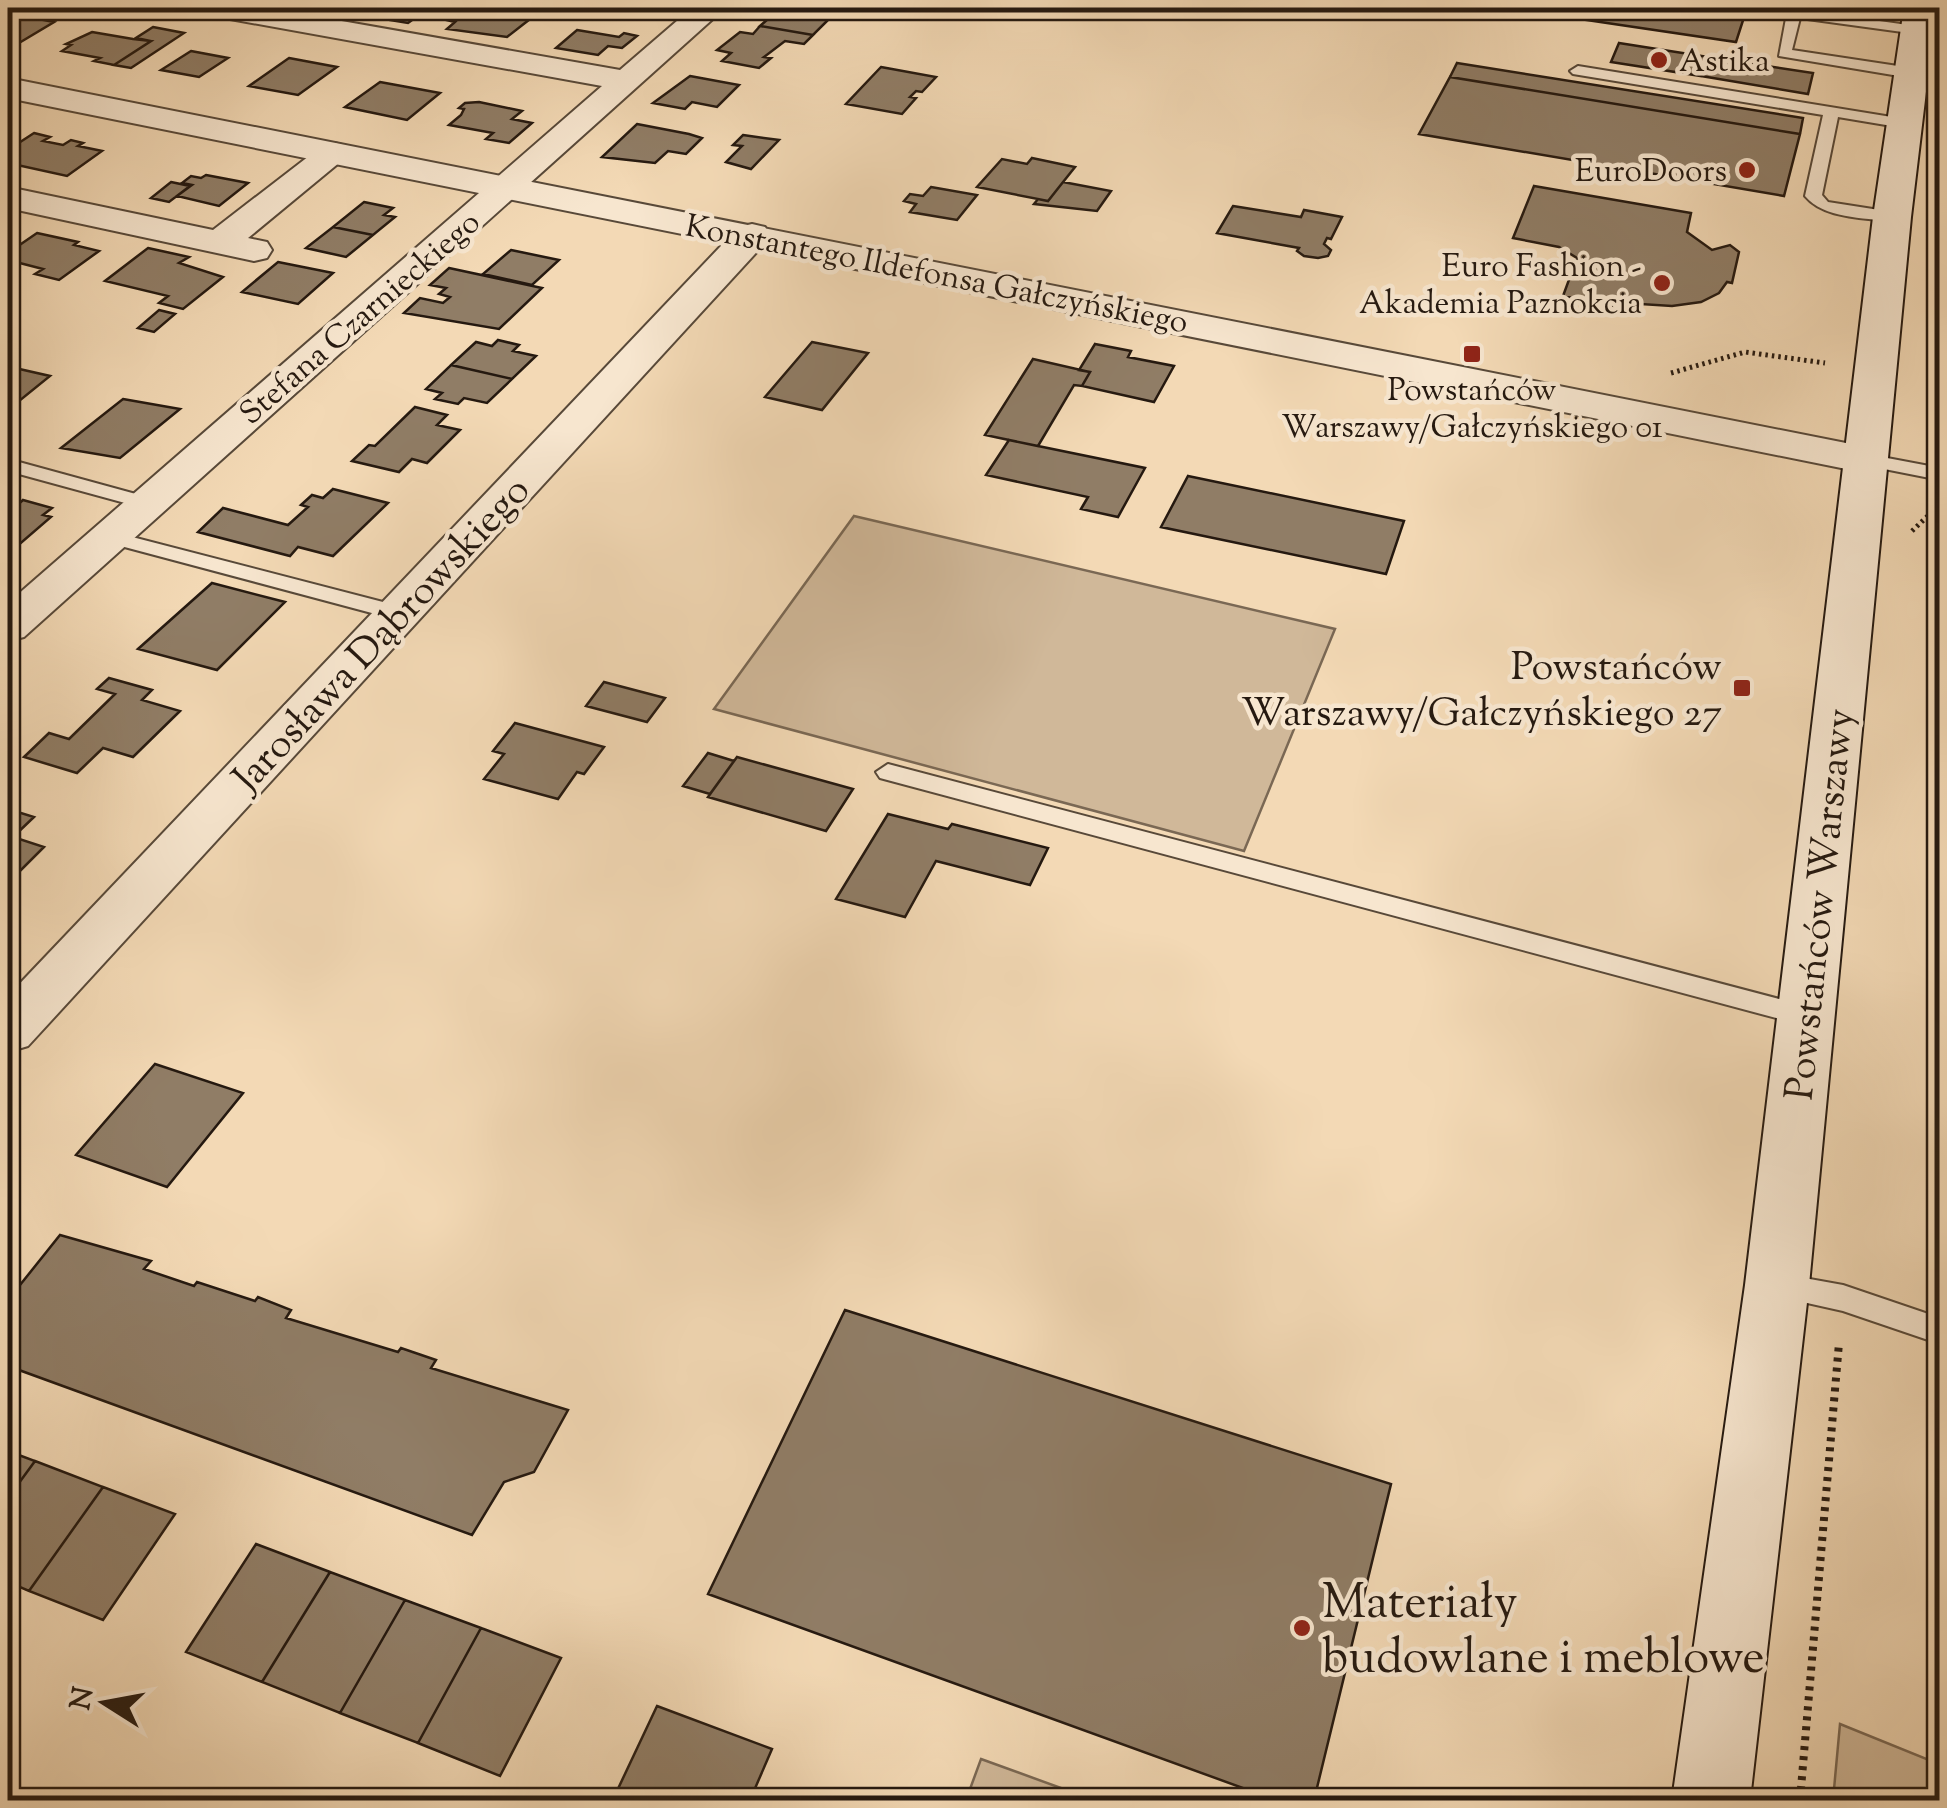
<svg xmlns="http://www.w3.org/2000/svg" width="1947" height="1808" font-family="'Sorts Mill Goudy',serif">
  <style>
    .green { fill: #d0b899; stroke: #7a6854; stroke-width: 2.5 }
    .building { fill: #907d66; stroke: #251910; stroke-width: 2.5 }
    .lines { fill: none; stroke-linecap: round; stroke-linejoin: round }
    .service-casing { stroke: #584939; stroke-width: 4 }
    .minor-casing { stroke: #584939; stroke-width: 4 }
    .tertiary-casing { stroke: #584939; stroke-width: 4 }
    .secondary-casing { stroke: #251910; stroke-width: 4 }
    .path-far1 { stroke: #251910; stroke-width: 5; stroke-dasharray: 2.5 4; stroke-linecap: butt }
    .path { stroke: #251910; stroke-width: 8; stroke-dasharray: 4 6; stroke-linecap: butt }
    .service { fill: #f7e6cf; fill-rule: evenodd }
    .minor { fill: #f7e6cf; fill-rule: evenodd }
    .tertiary { fill: #f7e6cf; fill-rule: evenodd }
    .secondary { fill: #f7e6cf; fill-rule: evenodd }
    .poi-dot { fill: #8f2418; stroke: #f7e6cf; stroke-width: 4 }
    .labels { text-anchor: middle; stroke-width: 9; stroke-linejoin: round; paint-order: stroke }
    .far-poi-label { font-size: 32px; fill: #251910; stroke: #f7e6cf; text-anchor: end }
    .far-street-label { font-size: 32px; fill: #251910; stroke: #f7e6cf }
    .street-label { font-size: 40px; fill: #251910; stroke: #f7e6cf }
    .poi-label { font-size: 40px; fill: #251910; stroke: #f7e6cf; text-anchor: end }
    .near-poi-label { font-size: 48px; fill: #251910; stroke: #f7e6cf; text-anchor: start }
  </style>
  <rect width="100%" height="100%" fill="#f3d9b5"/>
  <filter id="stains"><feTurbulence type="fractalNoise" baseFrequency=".002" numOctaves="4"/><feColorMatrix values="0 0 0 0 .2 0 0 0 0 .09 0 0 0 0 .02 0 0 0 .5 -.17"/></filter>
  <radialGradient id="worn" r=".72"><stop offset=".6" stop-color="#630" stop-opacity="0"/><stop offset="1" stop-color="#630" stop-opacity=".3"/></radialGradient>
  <path class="green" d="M854,516L1335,629L1244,851L714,709Z
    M1840,1724L1939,1764V1800H1833Z
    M981,1759L1094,1800H966Z"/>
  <path class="building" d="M361,8H429L408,23L365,16L369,12L357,10Z
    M473,8L513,15L530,19L507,37L447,29L455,22L446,20L460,10Z
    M767,8H810L808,10L834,14L813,35L760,26L768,19L757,17Z
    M1506,8H1747L1736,42Z
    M13,14L54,22L19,43L8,41V17Z
    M760,26L813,35L804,44L785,41L764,57L771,58L759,68L722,61L731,53L717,50L740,32L753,34Z
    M153,27L184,33L131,68L114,65L151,41L136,38Z
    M577,30L619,37L624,33L637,36L622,48L608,46L598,55L556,48Z
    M92,32L133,39L151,41L114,65L94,61L100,58L62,51L71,45L66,44Z
    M1619,43L1708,57L1701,76L1611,62Z
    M191,51L228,58L199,77L161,70Z
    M1708,57L1813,73L1808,94L1701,76Z
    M289,58L337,67L298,95L249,86Z
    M1457,63L1803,118L1800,134L1450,77Z
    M881,67L936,77L922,92L916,91L910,97L916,98L902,114L846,104Z
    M690,76L739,85L717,107L692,102L685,109L653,103Z
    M1450,77L1800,134L1784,196L1419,134Z
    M380,82L440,93L407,120L345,107Z
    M479,102L522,111L512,119L532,123L509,143L486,139L493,133L449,125L461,115L464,109L459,108L465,103Z
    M637,124L689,134L702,138L686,154L668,151L655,163L602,157Z
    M34,133L50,137L43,141L63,145L71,140L83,143L78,146L102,151L67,176L8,163V150Z
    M743,135L779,140L751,169L726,162L742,146L733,145Z
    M1032,158L1075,167L1048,201L977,187L1002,159L1027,164Z
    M206,175L248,183L219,206L177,196L192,185L182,183L191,176L201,178Z
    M171,182L190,186L169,202L151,198Z
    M1063,182L1111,191L1097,211L1034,204L1038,199L1048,201Z
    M1534,186L1691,213L1687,232L1712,250L1730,245L1739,252L1732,283L1727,282L1719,293L1701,302L1672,306L1641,304L1640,311L1563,296L1577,258L1559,247L1513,238Z
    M931,187L977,195L957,220L910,212L916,204L904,201L910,194L923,196Z
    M364,202L393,208L384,215L395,217L373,235L333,227Z
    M1233,206L1301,217L1304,210L1342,217L1331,239L1327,238L1324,244L1331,250L1328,256L1318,258L1304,256L1297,251L1299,248L1217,233Z
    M333,227L373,235L346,257L306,248Z
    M37,233L78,242L74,245L99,251L59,280L35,274L43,269L8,260V253Z
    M148,248L189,257L179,263L223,277L183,309L159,303L168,296L105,281Z
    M511,250L559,260L532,285L483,274Z
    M278,262L333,273L298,304L242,292Z
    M449,268L542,288L499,329L404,313L420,298L443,303L450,297L439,294L446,288L430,285Z
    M159,310L175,314L154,332L138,328Z
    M498,340L519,345L513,351L536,356L512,379L451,365L476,342L492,346Z
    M812,342L868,353L822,410L765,397Z
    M1095,344L1131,351L1128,357L1174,366L1154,402L1082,386L1090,372L1079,370Z
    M1033,359L1090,372L1082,386L1074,385L1038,446L985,435Z
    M451,365L512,379L487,403L464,398L458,404L435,399L442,393L426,389Z
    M15,368L50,376L8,410V374Z
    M123,399L180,409L120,458L61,448Z
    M415,407L447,415L437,425L460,430L427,463L412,459L399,472L352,461L369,445L375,446Z
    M1009,440L1038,446L1145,468L1118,517L1081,509L1088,497L986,475Z
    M1188,476L1404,521L1386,574L1161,527Z
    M333,489L388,503L333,556L298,547L290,556L198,532L223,508L288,525L308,507L301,505L312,495L323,498Z
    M23,500L52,508L43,515L51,517L8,554V508L13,509Z
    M212,583L285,602L217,670L138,649Z
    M109,678L152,690L142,700L180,711L133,757L103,748L77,773L24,757L49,733L69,739L115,694L97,689Z
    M604,682L665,698L647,722L586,706Z
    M515,723L604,747L584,774L577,772L558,799L484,779L504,754L493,751Z
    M708,753L734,761L710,794L683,786Z
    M737,757L853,789L826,831L708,797Z
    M8,809L34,817L13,837L44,847L8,883Z
    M888,814L948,829L952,824L1048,848L1030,885L936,861L905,917L836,899Z
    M155,1064L243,1093L167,1187L76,1155Z
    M60,1235L151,1261L144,1269L194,1286L197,1282L255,1301L258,1297L291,1310L286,1318L398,1352L401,1348L436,1360L431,1368L568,1410L534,1472L504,1482L472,1535L8,1366V1300Z
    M845,1310L1391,1484L1314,1800H1276L708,1594Z
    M8,1451L35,1461L8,1498Z
    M35,1461L103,1487L29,1591L8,1582V1498Z
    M103,1487L175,1514L103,1620L29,1591Z
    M256,1544L330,1572L262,1682L186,1652Z
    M330,1572L405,1600L340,1713L262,1682Z
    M405,1600L481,1628L418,1743L340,1713Z
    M481,1628L561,1658L500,1776L418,1743Z
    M657,1706L772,1749L750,1800H636L616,1793Z"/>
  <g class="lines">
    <g class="service-casing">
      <path id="service" d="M1794,9L1922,27V33L1917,34L1800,18L1792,50L1911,68L1919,73L1911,78L1779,56L1787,13Z
        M1578,66L1910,120L1912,123L1904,128L1838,117L1822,195L1828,202L1892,212L1900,217L1892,222C1863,217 1824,219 1805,196L1823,115L1573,74L1570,71Z
        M1866,454L1940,468V480L1859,464V456Z
        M8,459L154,499L157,503L147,509L8,471Z
        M109,531L406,608L409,613L398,620L102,541L99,537Z
        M888,764L1806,1006L1815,1009L1819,1016L1815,1023L1806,1026L880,778L876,772Z
        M1777,1273L1843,1285L1940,1318V1344L1843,1311L1767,1294L1762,1285L1767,1276Z"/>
    </g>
    <g class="minor-casing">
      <path id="minor" d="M204,8H268L620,70L692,8H725L24,637L8,641V603L602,86L219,17L208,14Z
        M334,143L346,146L351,153L248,238L267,242L272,250L267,258L254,261L8,208V187L213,230L322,146Z
        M752,224L765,227L770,235L765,243L28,1046L8,1052V996L739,227Z"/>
    </g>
    <g class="tertiary-casing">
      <path id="tertiary" d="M8,78L1866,447L1881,451L1888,460L1881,469L1866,473L8,98Z"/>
    </g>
    <g class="secondary-casing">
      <path id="secondary" d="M1904,8H1936L1911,217L1809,1285L1750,1800H1672L1745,1285L1873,217Z"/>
    </g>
    <path class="path-far1" d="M1940,361L1932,408L1940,422
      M1671,373L1745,352L1825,363
      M1912,531L1932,512"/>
    <path class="path" d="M1800,1800L1839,1343"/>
    <use href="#service" class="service"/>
    <use href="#minor" class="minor"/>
    <use href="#tertiary" class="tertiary"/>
    <use href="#secondary" class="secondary"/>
  </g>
  <g class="poi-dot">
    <circle cx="1659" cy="60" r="10"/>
    <circle cx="1747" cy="170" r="10"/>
    <circle cx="1662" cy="283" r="10"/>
    <rect x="1462" y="344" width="20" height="20" rx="5"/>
    <rect x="1732" y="678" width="20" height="20" rx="5"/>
    <circle cx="1302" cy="1628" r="10"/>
  </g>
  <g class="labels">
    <g class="far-poi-label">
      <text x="1679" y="71" text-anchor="start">Astika</text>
      <text x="1727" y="181">EuroDoors</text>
      <text x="1642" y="276">Euro Fashion -<tspan x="1642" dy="37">Akademia Paznokcia</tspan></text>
      <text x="1472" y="400" text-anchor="middle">Powstańców<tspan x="1472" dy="37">Warszawy/Gałczyńskiego 01</tspan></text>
    </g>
    <g class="far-street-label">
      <text transform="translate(937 273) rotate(11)" y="11">Konstantego Ildefonsa Gałczyńskiego</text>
      <text transform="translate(359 317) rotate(-41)" y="11">Stefana Czarnieckiego</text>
    </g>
    <g class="street-label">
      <text transform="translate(380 633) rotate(-47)" y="14">Jarosława Dąbrowskiego</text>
      <text transform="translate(1818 904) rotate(-84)" y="14">Powstańców Warszawy</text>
    </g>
    <g class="poi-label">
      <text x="1722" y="679">Powstańców<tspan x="1722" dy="46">Warszawy/Gałczyńskiego 27</tspan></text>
    </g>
    <g class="near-poi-label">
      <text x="1322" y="1617">Materiały<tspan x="1322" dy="55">budowlane i meblowe</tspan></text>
    </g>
  </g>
  <rect width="1947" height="1808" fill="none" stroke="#f3d9b5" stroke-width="40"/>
  <rect x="10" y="10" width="1927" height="1788" fill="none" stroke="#251910" stroke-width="5"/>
  <rect x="20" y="20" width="1907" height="1768" fill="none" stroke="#251910" stroke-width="2.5"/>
  <g transform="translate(105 1703) rotate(281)" stroke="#f7e6cf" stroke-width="8" paint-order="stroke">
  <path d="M0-8L18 38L0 25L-18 38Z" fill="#251910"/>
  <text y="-15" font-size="28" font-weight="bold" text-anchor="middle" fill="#251910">N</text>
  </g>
  <rect width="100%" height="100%" filter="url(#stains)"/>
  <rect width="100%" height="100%" fill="url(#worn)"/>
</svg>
